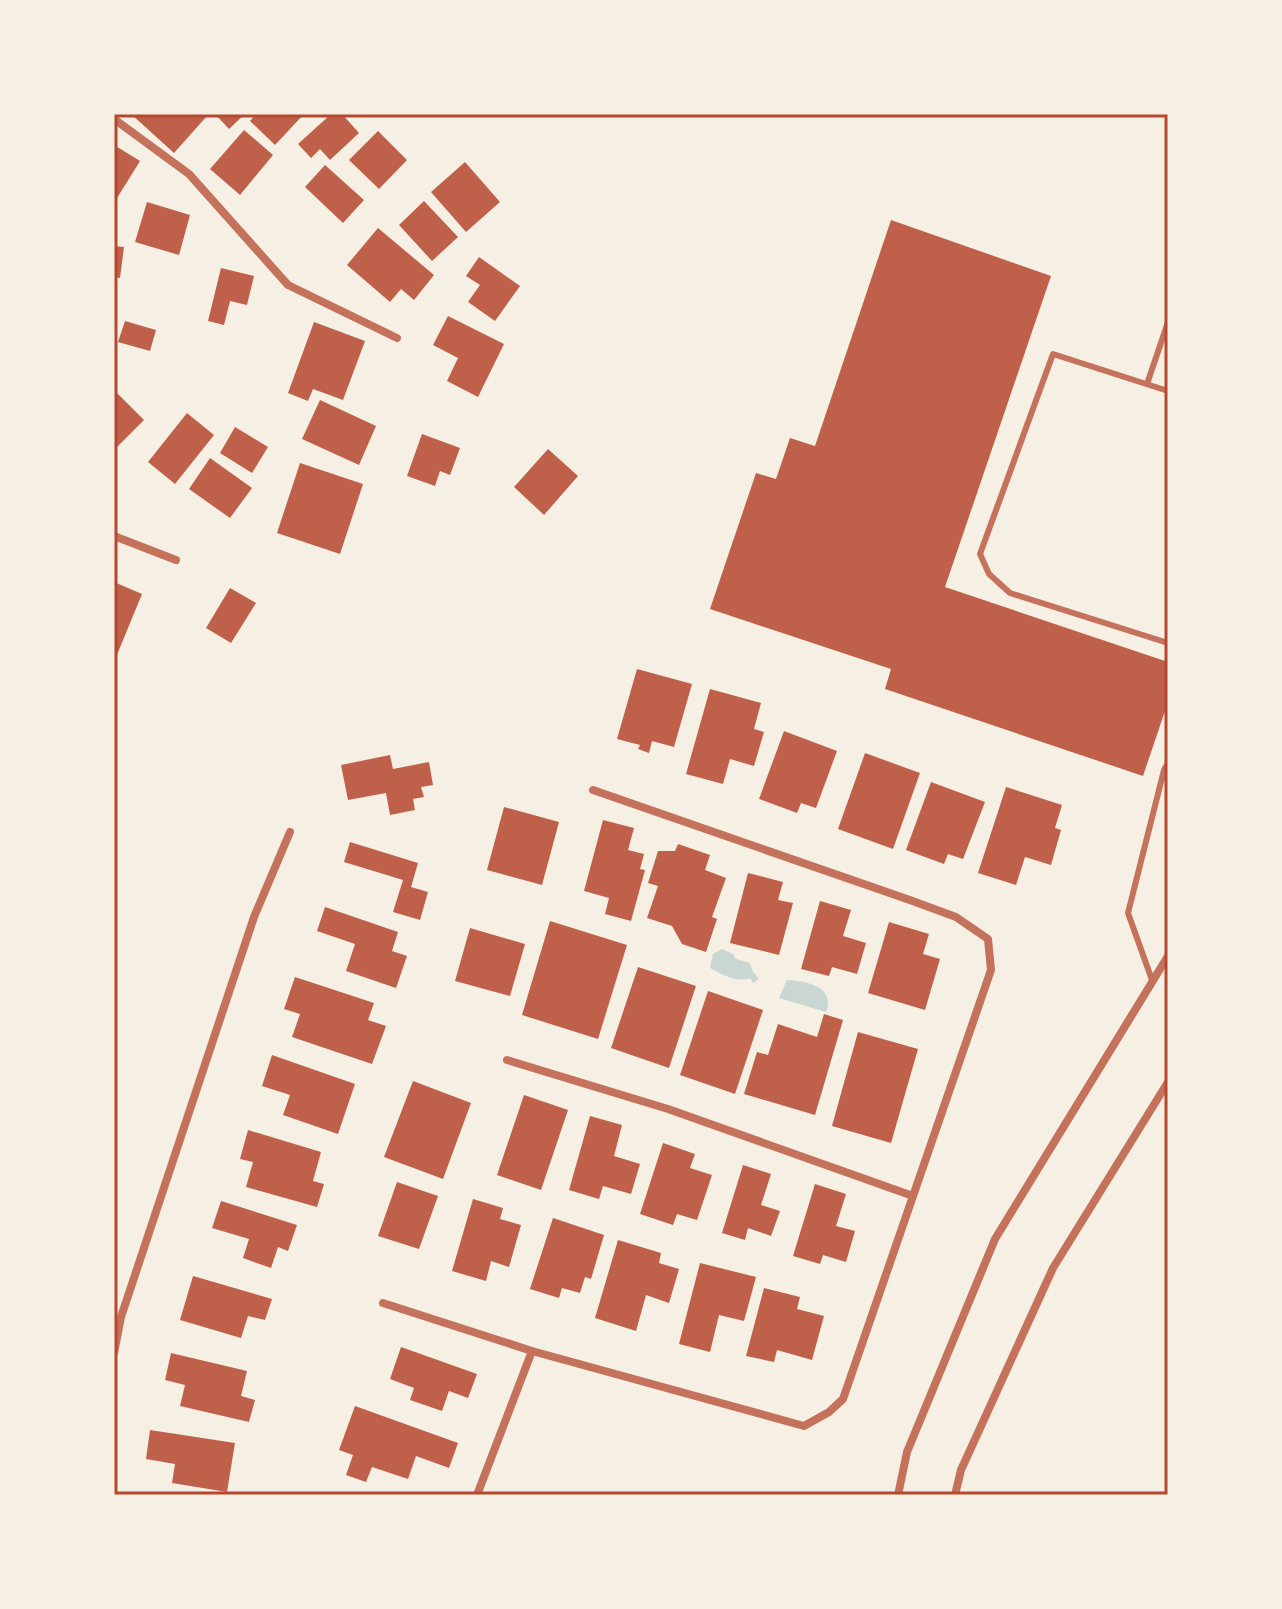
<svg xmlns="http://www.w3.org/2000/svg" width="1282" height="1609" font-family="Rubik,sans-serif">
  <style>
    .water { fill: #c9d6d2 }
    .building { fill: #bf614a }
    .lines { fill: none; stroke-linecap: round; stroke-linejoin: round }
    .service { stroke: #c5725c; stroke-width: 6 }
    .minor { stroke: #c5725c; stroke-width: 8 }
    .neatline { fill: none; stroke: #b5482f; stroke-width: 3 }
  </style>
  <rect width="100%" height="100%" fill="#f6efe4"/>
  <path class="water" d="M722,949L733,954L736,959L750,963L753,972L759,979L753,983L750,978C736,983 723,975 710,968L713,954Z
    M787,980C807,981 836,987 826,1012L779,998Z"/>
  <path class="building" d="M131,114H205L207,116L174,153Z
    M215,114H245L229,129Z
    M256,114H304L275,145L250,121Z
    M331,114H342L359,133L330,160L320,149L311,158L298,144Z
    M244,130L273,155L240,195L210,169Z
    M378,131L407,160L379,189L349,160Z
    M114,145L140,161L114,203Z
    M465,162L500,202L466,232L431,192Z
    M325,165L364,200L343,223L305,187Z
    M424,201L458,237L432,261L399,225Z
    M147,202L190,215L179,255L135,242Z
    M891,220L1051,276L945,587L1168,662V702L1143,776L885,689L891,669L710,609L756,473L776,479L790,438L815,446Z
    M378,228L434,275L414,300L401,289L390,302L347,265Z
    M114,246L124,247L120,278L114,277Z
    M479,257L520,286L495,321L468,302L480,285L466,276Z
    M221,268L254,276L247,305L230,301L224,325L208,321Z
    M448,316L504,344L478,397L447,381L458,358L433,345Z
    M125,321L156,330L150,351L118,342Z
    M314,322L365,341L343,400L313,389L308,401L288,393Z
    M114,390L144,420L114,450Z
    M320,400L376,426L359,465L302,439Z
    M187,413L214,435L175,484L148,462Z
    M235,427L268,447L252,473L220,453Z
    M422,434L460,448L450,475L440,471L435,486L407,476Z
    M548,449L578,476L544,515L514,487Z
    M210,458L252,488L230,518L189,489Z
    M300,463L363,484L340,554L277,533Z
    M114,582L142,594L114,662Z
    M230,588L256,603L231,643L206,628Z
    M637,669L692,684L674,747L652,741L649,753L638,749L640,745L617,739Z
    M710,689L761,703L754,729L764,732L754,766L730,759L723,784L686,774Z
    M784,731L837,751L816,808L801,803L797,813L759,799Z
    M865,753L920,773L893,849L838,829Z
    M390,755L393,769L429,762L433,785L421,787L424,797L413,799L415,810L390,815L386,793L348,800L341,765Z
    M931,782L985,802L963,859L948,854L944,864L906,850Z
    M1006,787L1062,805L1055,828L1061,830L1051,865L1025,857L1016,885L978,873Z
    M504,807L559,822L542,885L487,870Z
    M603,820L634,828L628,850L644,854L640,869L645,870L631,921L605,914L609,898L584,891Z
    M350,842L418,863L411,887L428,892L420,920L393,912L403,880L344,862Z
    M678,844L710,855L705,870L726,878L712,917L717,919L706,952L682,944L672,926L647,918L658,886L648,883L658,851H675Z
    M748,873L783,882L778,900L793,903L779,955L730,943Z
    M820,901L851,910L843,936L866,943L857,974L832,967L829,976L801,969Z
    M325,907L398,932L392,951L407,956L396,988L346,971L355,944L317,931Z
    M550,921L627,945L598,1039L522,1015Z
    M889,922L929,934L923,954L940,959L925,1010L868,993Z
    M470,928L525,944L510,996L455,981Z
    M638,967L696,986L669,1068L611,1048Z
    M295,977L374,1003L368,1020L386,1026L372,1064L292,1037L300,1014L284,1009Z
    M708,991L763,1010L735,1094L680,1075Z
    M824,1014L843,1020L815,1115L744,1094L757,1052L768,1055L778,1024L817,1037Z
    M858,1032L918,1049L891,1143L832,1126Z
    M272,1055L355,1084L338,1134L283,1115L290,1095L262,1086Z
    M413,1081L471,1103L443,1179L384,1157Z
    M524,1095L568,1110L541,1190L497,1175Z
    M590,1116L622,1125L614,1156L640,1164L631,1194L603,1186L599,1199L569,1190Z
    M248,1130L321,1152L313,1181L324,1184L317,1207L246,1187L253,1162L240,1159Z
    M663,1143L695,1154L690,1168L712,1175L697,1220L677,1214L673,1225L640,1214Z
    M743,1165L771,1174L761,1205L780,1211L771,1236L748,1228L745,1240L722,1233Z
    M397,1182L438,1196L419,1249L378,1236Z
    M815,1184L846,1194L836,1226L855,1231L846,1262L823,1255L820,1264L793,1256Z
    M473,1199L503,1208L500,1219L521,1225L509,1267L491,1261L486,1281L452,1271Z
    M221,1201L297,1225L288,1251L278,1247L271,1268L243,1258L249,1239L212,1228Z
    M553,1218L604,1235L591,1279L585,1277L580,1293L562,1288L559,1298L530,1289Z
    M618,1240L661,1253L659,1263L679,1269L669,1303L646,1295L636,1331L595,1318Z
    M700,1263L756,1277L744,1321L719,1315L710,1352L679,1344Z
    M193,1276L272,1299L265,1320L248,1316L241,1338L180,1320Z
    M764,1288L800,1297L797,1309L824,1316L812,1360L777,1350L774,1362L746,1356Z
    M401,1347L477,1374L468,1398L449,1391L442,1411L410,1400L414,1388L390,1379Z
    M171,1353L247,1371L241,1396L255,1400L249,1422L180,1406L185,1385L165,1380Z
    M355,1406L458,1443L449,1468L416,1456L408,1479L372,1467L366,1482L346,1475L353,1455L339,1450Z
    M150,1430L235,1443L227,1492L172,1483L175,1464L146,1459Z"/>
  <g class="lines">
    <path class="service" d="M1147,384L1168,322
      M1168,391L1053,354L980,554L989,574L1010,593L1168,643
      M1152,980L1128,913L1164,770L1168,763"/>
    <path class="minor" d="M114,119L189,174L288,285L397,338
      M114,536L176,560
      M507,1060L668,1109L913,1196
      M383,1303L532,1351L804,1426L829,1412L843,1399L991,970L988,939L956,917L907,899L593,790
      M114,1353L121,1317L254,917L290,832
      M477,1495L532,1351
      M898,1495L907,1452L995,1239L1168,956
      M955,1495L961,1470L1053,1268L1168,1082"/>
  </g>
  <rect width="1282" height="1609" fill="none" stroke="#f6efe4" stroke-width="232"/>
  <rect x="116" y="116" width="1050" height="1377" class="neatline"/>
</svg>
